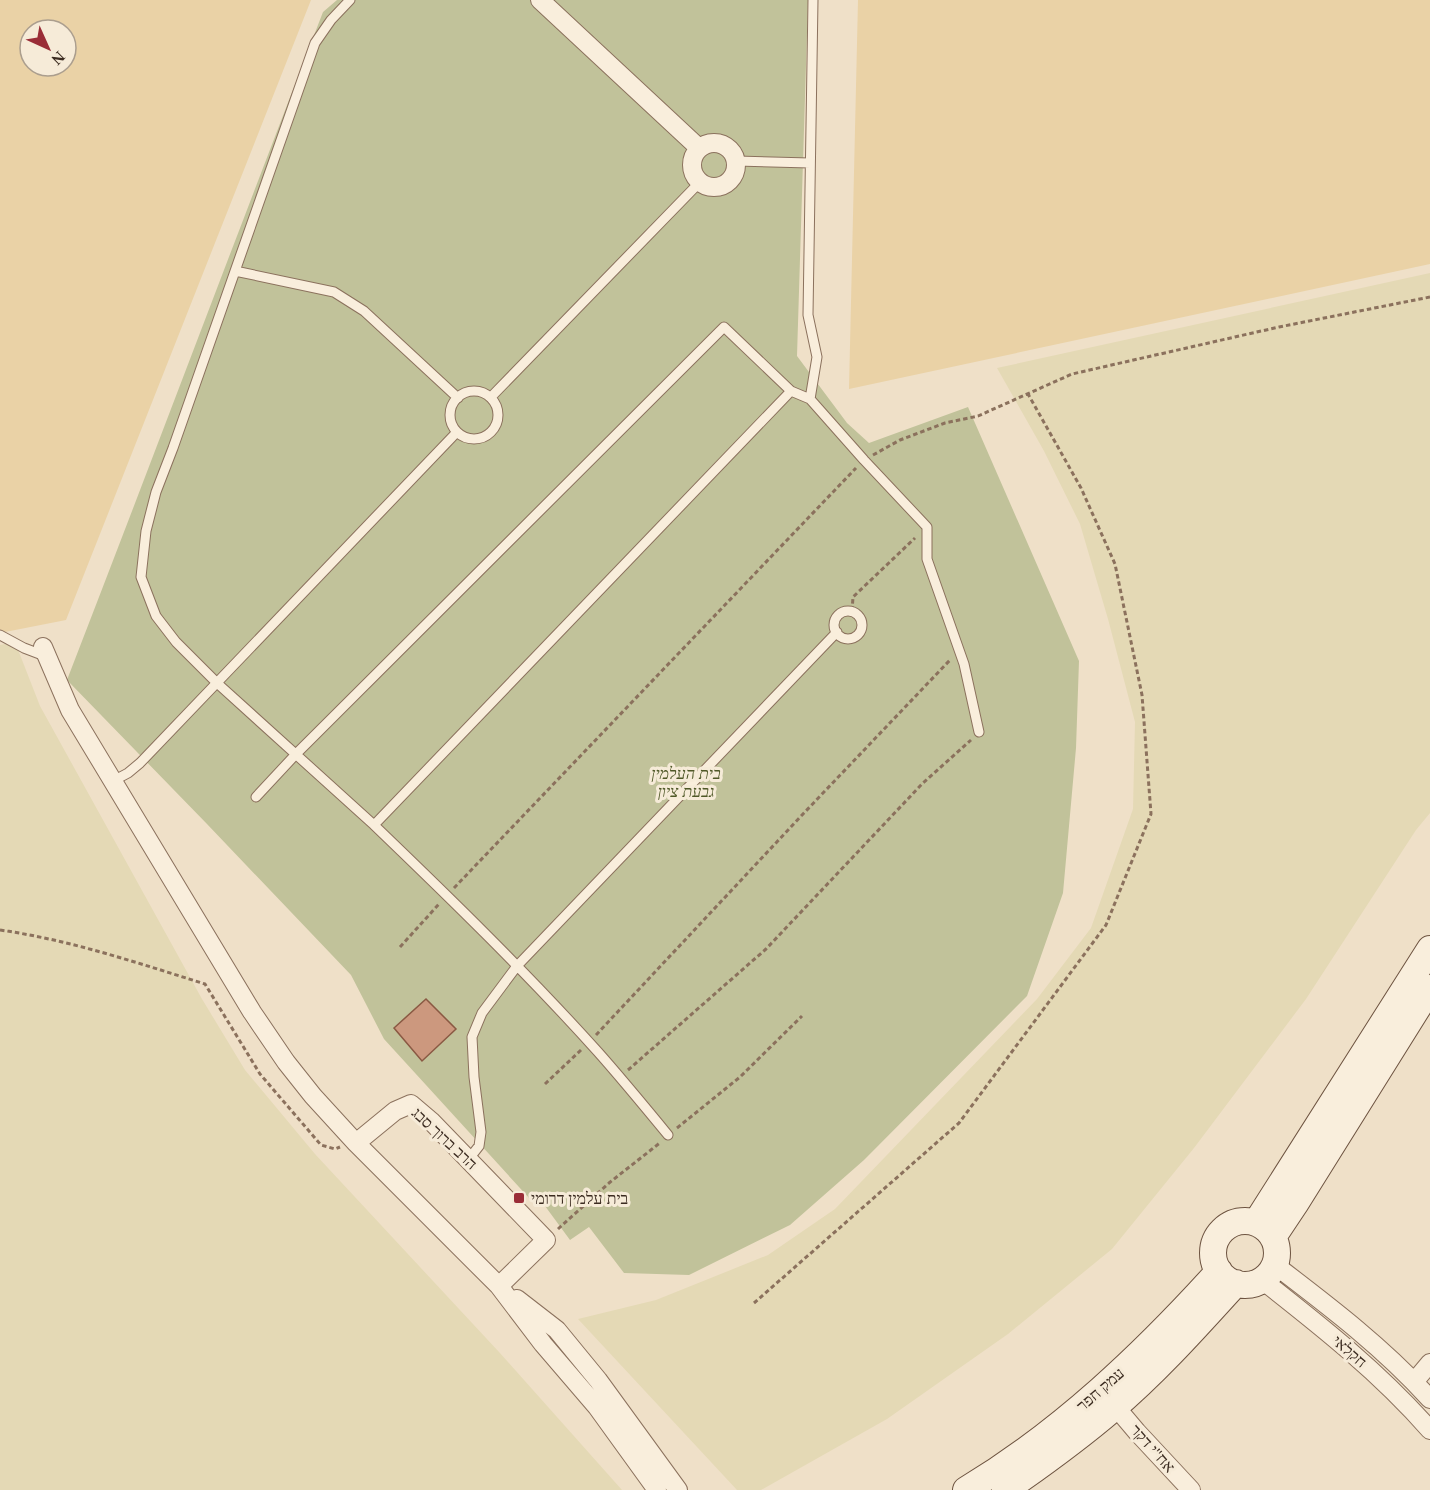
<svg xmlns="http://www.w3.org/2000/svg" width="1430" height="1490" font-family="'Times New Roman',Heebo,serif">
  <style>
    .farmland { fill: #e4d9b5 }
    .sand { fill: #ead2a6; fill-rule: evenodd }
    .cemetery { fill: #c1c29a }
    .building { fill: #cc987e; stroke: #8a5943; stroke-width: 1.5 }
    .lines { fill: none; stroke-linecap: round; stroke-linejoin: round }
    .lane-casing { stroke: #8b715d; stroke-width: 11 }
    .street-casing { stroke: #8b715d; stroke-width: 20 }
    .secondary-casing { stroke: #6d5340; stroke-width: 28 }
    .path { stroke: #8b715d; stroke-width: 3; stroke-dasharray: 4.5 3; stroke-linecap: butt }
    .lane { stroke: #f9eedc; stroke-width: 9 }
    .street { stroke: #f9eedc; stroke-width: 18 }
    .secondary { stroke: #f9eedc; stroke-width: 26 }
    .poi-dot { fill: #9a2d37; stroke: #f6ebd8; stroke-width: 2 }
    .labels { text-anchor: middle; stroke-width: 6; stroke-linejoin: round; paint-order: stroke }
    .park-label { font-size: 16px; font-style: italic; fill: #4f5827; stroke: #f6ebd8 }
    .street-label { font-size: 16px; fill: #3b2b20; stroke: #f6ebd8 }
    .poi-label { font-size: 16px; fill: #3b2b20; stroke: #f6ebd8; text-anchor: start }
  </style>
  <rect width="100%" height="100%" fill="#efe0c8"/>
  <path class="farmland" d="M1430,273V813L1416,830L1306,999L1194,1148L1112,1249L1008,1334L887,1419L761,1490H737L578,1319L656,1300L768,1255L835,1209L1037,999L1091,928L1133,809L1135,722L1108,619L1080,524L1044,451L997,368Z
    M15,642L40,706L202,999L245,1070L315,1154L499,1352L622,1490H0V645Z"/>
  <path class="sand" d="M0,0H311L66,620L0,633ZM30,30H66V66H30Z
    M858,0H1430V264L849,389Z"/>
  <path class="cemetery" d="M337,0H808L797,356L847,423L869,443L968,407L1079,661L1076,748L1063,893L1027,996L864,1160L790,1225L689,1275L624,1273L589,1227L570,1240L534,1191L530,1199L384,1039L351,975L207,824L67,680C153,458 237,234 323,12Z"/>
  <path class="building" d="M426,999L456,1029L422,1061L394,1028Z"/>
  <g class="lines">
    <g class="lane-casing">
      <path id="lane" d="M350,0L331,20L315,43L173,448L156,492L146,531L141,577L156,616L176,642L217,683L374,825
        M736,161L810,163
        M235,271L334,292L364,311L458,398
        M450 415a24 24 0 1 1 48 0a24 24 0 1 1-48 0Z
        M491,397L700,182
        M810,399L817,357L808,315L813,0
        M834 625a14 14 0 1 1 28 0a14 14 0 1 1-28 0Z
        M0,635L24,648L45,656
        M113,781L128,773L140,763L457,432
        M256,797L296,754L724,327L791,391
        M668,1135C645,1107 622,1079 598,1052C527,973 451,899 374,825L791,391L810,399L864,460L927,527V559L964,664L979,732
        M468,1160L479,1146L481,1132L474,1077L472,1037L482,1013L517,966L837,632"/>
    </g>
    <g class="street-casing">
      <path id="street" d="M540,0L699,148
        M692 165a22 22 0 1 1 44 0a22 22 0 1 1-44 0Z
        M43,647L70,710L252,1012L286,1062L313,1096L356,1143L499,1286L543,1344L597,1407L657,1490
        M356,1143L395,1111L411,1104L431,1121L546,1240L499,1286
        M1275,1265C1330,1307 1384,1348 1430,1399
        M1262,1280C1322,1327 1380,1373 1430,1430
        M517,1299L557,1330L598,1380L678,1490
        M1414,1382L1430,1363
        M1115,1406L1137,1432L1191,1490"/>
    </g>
    <g class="secondary-casing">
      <path id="secondary" d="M1213 1253a32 32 0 1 1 64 0a32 32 0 1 1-64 0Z
        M1256,1223L1430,949
        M1273,1237L1295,1204L1430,988
        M966,1490C1062,1432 1144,1354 1219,1271
        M1005,1490C1041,1465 1077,1439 1111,1410C1156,1372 1196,1327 1236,1283"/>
    </g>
    <path class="path" d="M873,455L900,440L945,423L978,416L1072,374L1279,327L1430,297
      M852,611L853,597L915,538
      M454,888L856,468
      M0,930C70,940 138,963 205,984L260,1074L321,1145L335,1149L340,1147
      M400,947L439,904
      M596,1035L803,814L950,660
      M628,1070L766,949L922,784L971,740
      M545,1084L581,1050
      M677,1128L740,1077L802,1016
      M558,1229L609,1183L661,1142
      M754,1303L959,1123L1106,925L1151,814L1142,695L1115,564L1081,488L1028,394"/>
    <use href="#lane" class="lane"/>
    <use href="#street" class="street"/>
    <use href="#secondary" class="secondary"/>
  </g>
  <rect class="poi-dot" x="513" y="1192" width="12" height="12" rx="3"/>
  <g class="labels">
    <g class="park-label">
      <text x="686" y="779">בית העלמין<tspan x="686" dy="18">גבעת ציון</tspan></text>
    </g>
    <g class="street-label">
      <text transform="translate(445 1138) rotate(43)" y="6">הרב ברוך סבג</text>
      <text transform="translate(1350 1351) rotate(41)" y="6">חקלאי</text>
      <text transform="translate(1100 1389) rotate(-41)" y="6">עמק חפר</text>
      <text transform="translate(1153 1448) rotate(48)" y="6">אח"י דקר</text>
    </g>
    <g class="poi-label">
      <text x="531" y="1204">בית עלמין דרומי</text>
    </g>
  </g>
  <g transform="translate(48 48) rotate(135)"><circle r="28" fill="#f6ebd8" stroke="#ab9e8e" stroke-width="1.5"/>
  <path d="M0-4.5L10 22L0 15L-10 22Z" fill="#9a2d37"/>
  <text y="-9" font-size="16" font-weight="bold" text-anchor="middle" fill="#3b2b20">N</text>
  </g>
</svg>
